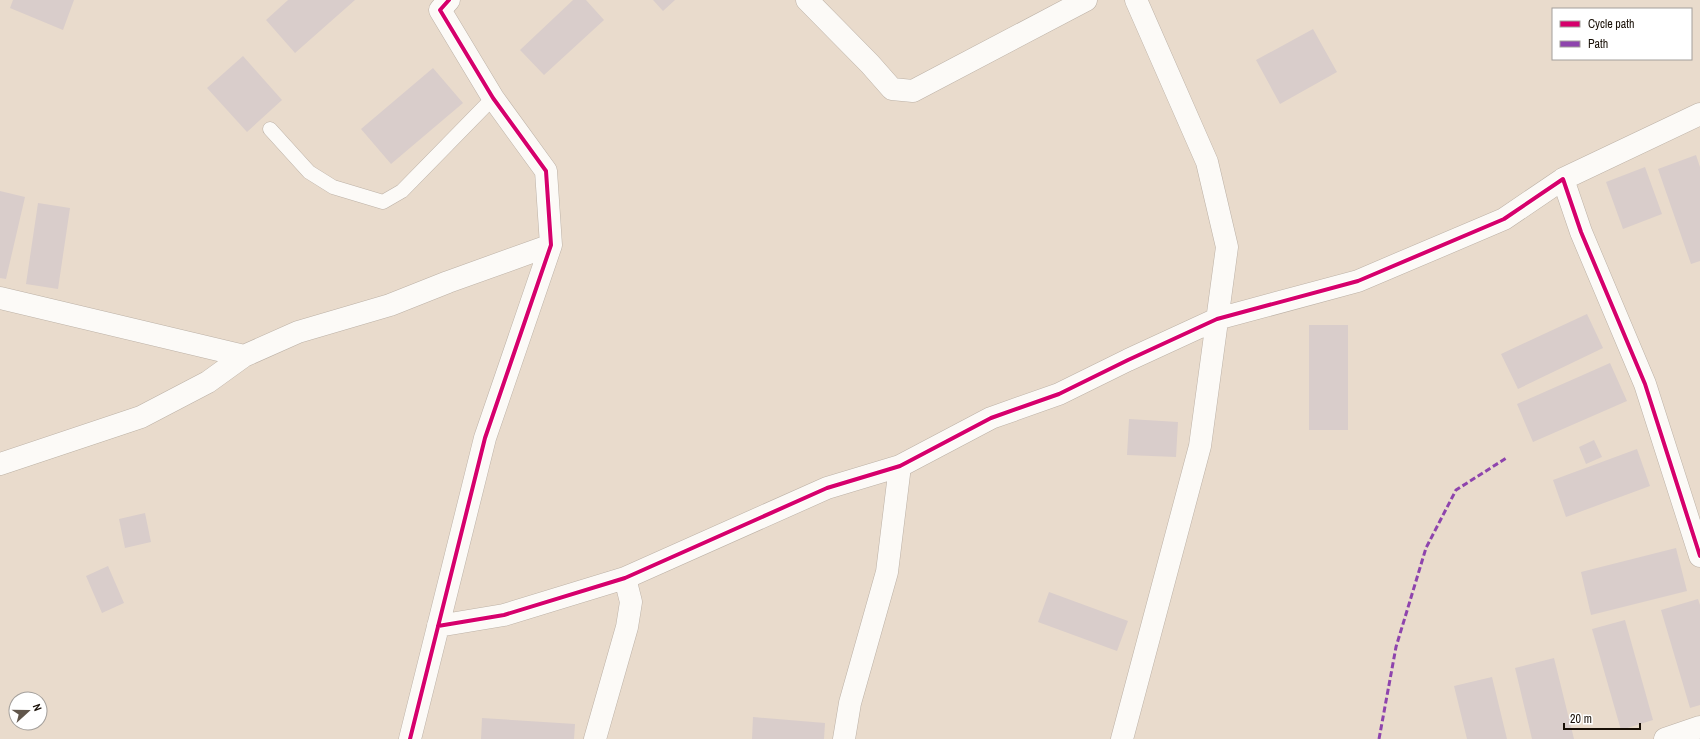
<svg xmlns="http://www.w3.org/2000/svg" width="1700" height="739" font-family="'Archivo Narrow',sans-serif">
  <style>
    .building { fill: #d9cdcb }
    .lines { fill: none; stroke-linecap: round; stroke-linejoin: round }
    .lane-casing { stroke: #bcb1a6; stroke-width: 15 }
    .street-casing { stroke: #bcb1a6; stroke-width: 23 }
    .lane { stroke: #fcfaf7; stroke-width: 14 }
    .street { stroke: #fcfaf7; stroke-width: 22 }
    .quiet { stroke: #8e44ad; stroke-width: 3; stroke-dasharray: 6 3; stroke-linecap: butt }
    .cycleway-casing { stroke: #fff; stroke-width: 6 }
    .cycleway { stroke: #d6006c; stroke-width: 4 }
  </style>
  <rect width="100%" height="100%" fill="#e9dbcc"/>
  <path class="building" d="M13,0H74L63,30L10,8Z
    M288,0H355L295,53L266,20Z
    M573,0H586L604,20L544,75L520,50Z
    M653,0H675L663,11Z
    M1313,29L1337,72L1280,104L1256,60Z
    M243,56L282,100L247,132L207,88Z
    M433,68L463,103L391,164L361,129Z
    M1696,155L1700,167V261L1691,264L1658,169Z
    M1645,167L1662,214L1623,229L1606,182Z
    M0,191L25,197L6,279L0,278Z
    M38,203L70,208L58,289L26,284Z
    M1587,314L1603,348L1518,389L1501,354Z
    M1309,325H1348V430H1309Z
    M1610,363L1627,401L1533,442L1517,404Z
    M1129,419L1178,422L1176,457L1127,455Z
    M1594,440L1602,457L1586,464L1579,447Z
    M1637,449L1650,486L1566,517L1553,480Z
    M145,513L151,542L125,548L119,519Z
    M1676,548L1687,591L1591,615L1581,572Z
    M108,566L124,603L102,613L86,576Z
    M1049,592L1128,621L1117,651L1038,622Z
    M1698,599L1700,605V705L1690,708L1661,610Z
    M1625,620L1653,720L1621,730L1592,629Z
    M1554,658L1574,739H1532L1515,668Z
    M1492,677L1507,739H1467L1454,686Z
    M753,717L825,723L824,739H752Z
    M482,718L575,724L574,739H481Z"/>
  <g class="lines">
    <g class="lane-casing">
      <path id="lane" d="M270,129L309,172L333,187L383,202L402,191L493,98"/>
    </g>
    <g class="street-casing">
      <path id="street" d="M807,0L870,64L892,89L913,91L1086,0
        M1563,179L1700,114
        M0,298L244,356
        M0,464L141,417L208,382L244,356L298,332L390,305L448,282L551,245
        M438,626L504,615L625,578L827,488L900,466L991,418L1059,394L1128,360L1217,319L1358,281L1504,219L1563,179L1581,232L1645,384L1700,556
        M410,739L485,438L551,245L546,171L493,98L440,10L449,0
        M595,739L627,627L631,602L625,578
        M844,739L850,703L887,572L900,466
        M1122,739L1200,446L1227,247L1207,162L1136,0
        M1665,739L1700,727"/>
    </g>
    <use href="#lane" class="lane"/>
    <use href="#street" class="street"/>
    <path class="quiet" d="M1379,739L1396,647L1426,548L1456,490L1508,457"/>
    <g class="cycleway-casing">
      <path id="cycleway" d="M438,626L504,615L625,578L827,488L900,466L991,418L1059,394L1128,360L1217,319L1358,281L1504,219L1563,179L1581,232L1645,384L1700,556
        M410,739L485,438L551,245L546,171L493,98L440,10L449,0"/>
    </g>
    <use href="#cycleway" class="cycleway"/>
  </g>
  <rect x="1552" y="8" width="140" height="52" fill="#ffffff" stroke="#a39f9b"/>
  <rect x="1560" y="21" width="20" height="6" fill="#d6006c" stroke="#a39f9b"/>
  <text x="1588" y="28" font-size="12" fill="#180f06">Cycle path</text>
  <rect x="1560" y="41" width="20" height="6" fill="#8e44ad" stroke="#a39f9b"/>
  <text x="1588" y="48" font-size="12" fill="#180f06">Path</text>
  <g transform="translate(28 711) rotate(69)"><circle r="19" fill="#ffffff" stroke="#a39f9b"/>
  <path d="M0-3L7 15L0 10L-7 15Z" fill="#61564b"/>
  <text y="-6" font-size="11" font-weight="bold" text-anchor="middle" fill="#180f06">N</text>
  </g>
  <path d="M1564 723v6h76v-6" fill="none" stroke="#180f06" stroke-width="2"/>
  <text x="1570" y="723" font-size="12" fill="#180f06" stroke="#ffffff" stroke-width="3" paint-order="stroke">20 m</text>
</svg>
